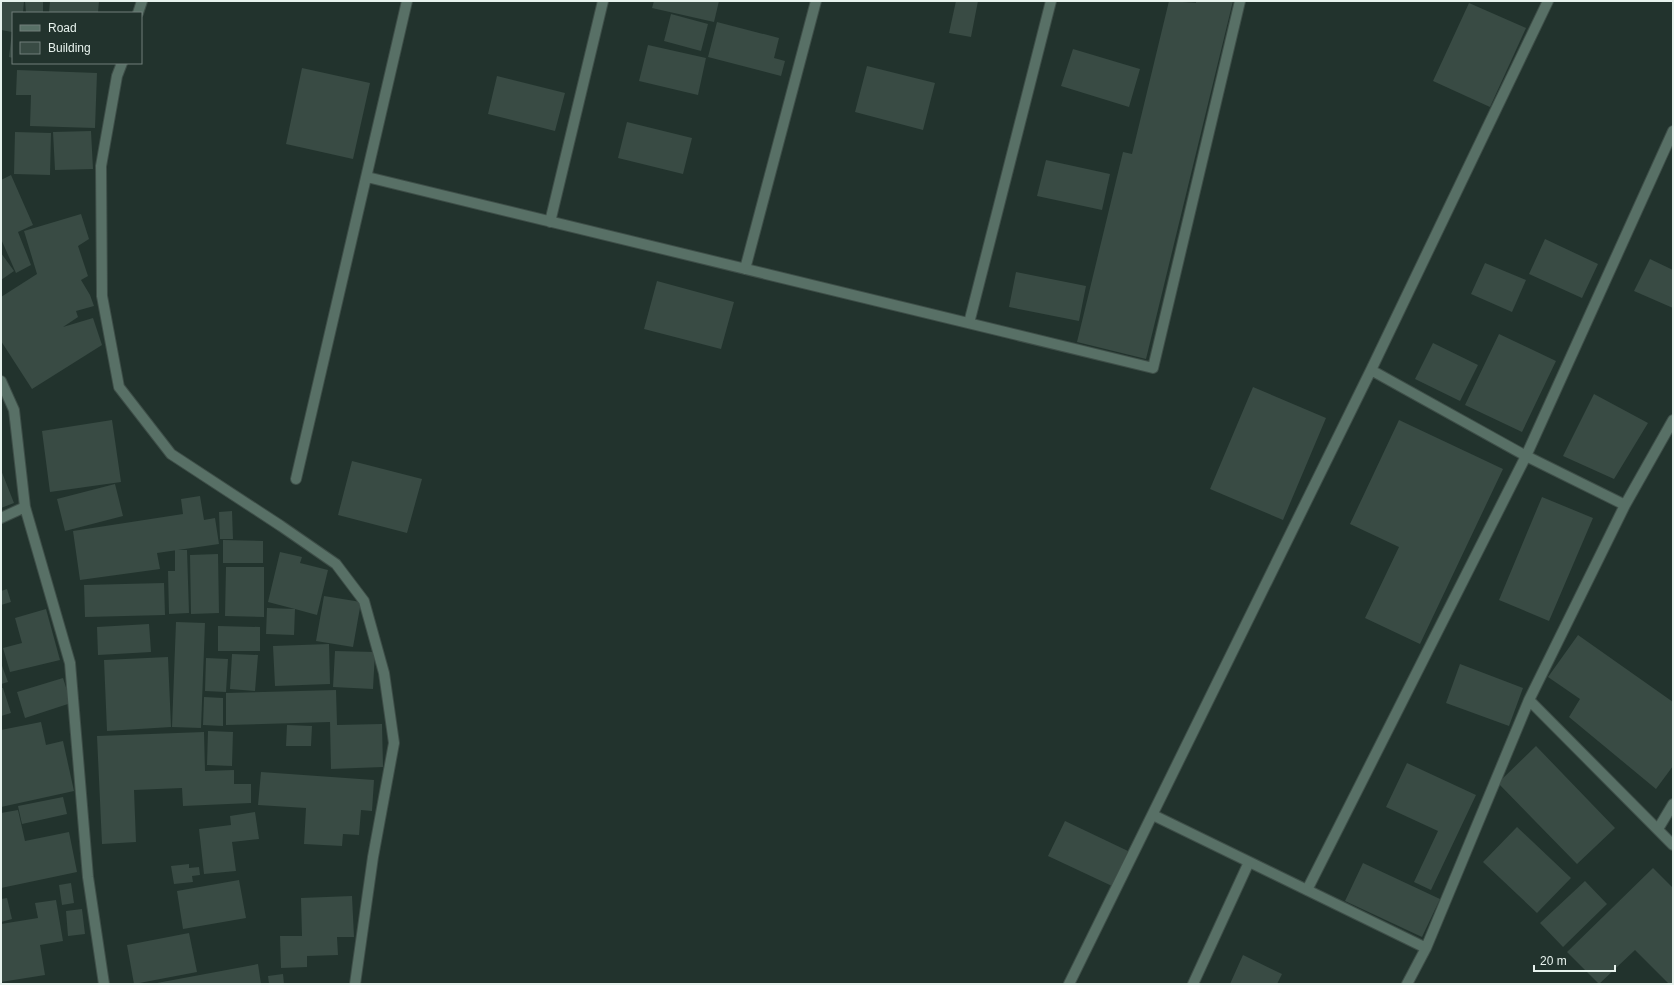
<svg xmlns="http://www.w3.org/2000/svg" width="1674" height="985" font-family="Arial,sans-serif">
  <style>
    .building { fill: #394b44 }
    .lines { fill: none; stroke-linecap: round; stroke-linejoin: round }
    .street-casing { stroke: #3e4e48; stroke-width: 12 }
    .street { stroke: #587066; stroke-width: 10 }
  </style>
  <rect width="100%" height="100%" fill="#22332d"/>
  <path class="building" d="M1,1H24L23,13H13V58L9,57L12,32L1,30Z
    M25,1H43V13H26Z
    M50,1H99L98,13H49Z
    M654,1H719L714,22L652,8Z
    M956,1H978L971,37L949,33Z
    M1169,1L1196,3V1H1233L1146,359L1077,342L1123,152L1132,154Z
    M1469,3L1526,28L1490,107L1433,81Z
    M671,14L708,24L701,51L664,41Z
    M717,22L779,38L774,58L785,61L781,76L708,57Z
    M648,45L706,58L698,95L639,81Z
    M1073,49L1140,69L1129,107L1061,86Z
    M867,66L935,83L923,130L855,112Z
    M302,68L370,83L353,159L286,144Z
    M17,70L97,73L95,128L30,126L31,95H16Z
    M497,76L565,93L555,131L488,114Z
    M627,122L692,138L683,174L618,158Z
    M91,131L93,169L55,170L53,132Z
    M15,132L51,133L50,175L14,174Z
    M1046,160L1110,174L1102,210L1037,196Z
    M11,175L33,225L18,232L31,265L16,273L1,239V180Z
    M81,214L89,239L78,246L88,276L81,280L90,295L94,306L76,311L78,317L63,327L93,318L102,345L32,389L1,341V297L37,274L24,231Z
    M1545,239L1598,264L1582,298L1529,274Z
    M1,253L14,271L1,280Z
    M1650,259L1673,270V308L1634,291Z
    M1485,263L1526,280L1512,312L1471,294Z
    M1016,272L1086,286L1079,321L1009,307Z
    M657,281L734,302L721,349L644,329Z
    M1499,334L1556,361L1522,432L1465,405Z
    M1433,343L1478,365L1460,401L1415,379Z
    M1253,387L1326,418L1283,520L1210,489Z
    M1594,394L1648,423L1614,479L1563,456Z
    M112,420L121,482L50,492L42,431Z
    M1399,420L1503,469L1420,644L1365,618L1399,547L1350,524Z
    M352,461L422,479L407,533L338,515Z
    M1,470L14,503L1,508Z
    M115,484L123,516L65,531L57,499Z
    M200,496L204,520L215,518L219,544L157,553L160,569L80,580L73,531L183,514L181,499Z
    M1542,497L1593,518L1549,621L1499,600Z
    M232,511L233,539H220L219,512Z
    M223,540L263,541V563H223Z
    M175,550H187L189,613L169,614L168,571H175Z
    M280,552L302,557L300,563L328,570L317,615L295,609L294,635L266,634L267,608L295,609L268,602Z
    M218,554L219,613L191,614L190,555Z
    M226,567H264V617L225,616Z
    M164,583L165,615L85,617L84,585Z
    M7,589L11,602L1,605V591Z
    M324,596L361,602L353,647L316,641Z
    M46,609L60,660L10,672L3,648L22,643L15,618Z
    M176,622L205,623L201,728L172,727Z
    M149,624L151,652L98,655L97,627Z
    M218,626L260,627V651H218Z
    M1578,635L1673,702V766L1656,789L1569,717L1580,699L1548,677Z
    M329,644L330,684L275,686L273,646Z
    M335,651L375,652L373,689L333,687Z
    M232,654L258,655L255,691L230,689Z
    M168,657L171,727L107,731L104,660Z
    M206,658L228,659L226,692L205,691Z
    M1,663L8,682L1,684Z
    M1460,664L1523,688L1509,726L1446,703Z
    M63,678L71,703L25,718L17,692Z
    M1,688H3L11,713L1,716Z
    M336,690L337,725L382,724L383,767L331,769L330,722L226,725V693Z
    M204,697L223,698V726L203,725Z
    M41,722L46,745L63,741L74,791L1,807V730Z
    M287,725L312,726L311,746H286Z
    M208,731L233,732L232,766L207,765Z
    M204,732L205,771L234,770V784H251V803L183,806L182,788L134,790L136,842L102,844L97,736Z
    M1536,746L1615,828L1577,864L1498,783Z
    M1407,763L1476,795L1431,890L1414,882L1438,831L1386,807Z
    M261,772L374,780L372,811L361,810L359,835L343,834L342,846L304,844L306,808L258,805Z
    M63,797L67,814L22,824L18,806Z
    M18,810L25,841L69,832L77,872L1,888V813Z
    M255,812L259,839L232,842L236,871L204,874L199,829L231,825L230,816Z
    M1065,821L1128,851L1112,886L1048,856Z
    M1517,827L1571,878L1537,913L1483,862Z
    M1363,863L1440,899L1422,937L1345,901Z
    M189,864V868L199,867L200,875L192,876L193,882L174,884L171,866Z
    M1653,868L1673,888V984H1669L1635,950L1599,984L1567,952Z
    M239,880L246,918L183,929L177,891Z
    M1585,881L1607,904L1563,947L1540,923Z
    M71,883L74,903L62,905L59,885Z
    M352,896L354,937H337L338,955L307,956V967L281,968L280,936H302L301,898Z
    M7,898L12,919L1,922V899Z
    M56,900L63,941L40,945L45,975L1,982V924L38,918L35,903Z
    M82,909L85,934L68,936L66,911Z
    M189,933L197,972L134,984L127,945Z
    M1243,955L1282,974L1277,984H1230Z
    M258,964L261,984H157V983Z
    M283,974L284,984H269L268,976Z"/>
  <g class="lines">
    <g class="street-casing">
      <path id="street" d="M138,13L142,1
        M122,63L117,76L101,166L102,296L119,387L171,454L281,526L336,564L364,601L384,673L394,743L373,857L355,984
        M367,177L1153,368L1240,1
        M550,222L603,1
        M745,269L816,1
        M969,323L1051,1
        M1371,370L1526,456L1625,505L1529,700L1673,845
        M1,381L14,410L25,507L70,663L88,877L104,984
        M296,479L407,1
        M1625,505L1673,420
        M1,518L25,507
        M1153,815L1426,948
        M1658,829L1673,804
        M1307,890L1526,456L1673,131
        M1069,984L1371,370L1548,1
        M1193,984L1249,862
        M1407,984L1426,948L1529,700"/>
    </g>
    <use href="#street" class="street"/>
  </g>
  <rect width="1674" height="985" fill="none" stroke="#e7f2ed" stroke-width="4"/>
  <rect x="12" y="12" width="130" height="52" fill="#22332d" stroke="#717f7a"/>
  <rect x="20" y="25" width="20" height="6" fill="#587066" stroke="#717f7a"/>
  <text x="48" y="32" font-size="12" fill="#e7f2ed">Road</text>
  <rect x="20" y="42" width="20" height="12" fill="#394b44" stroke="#717f7a"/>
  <text x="48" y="52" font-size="12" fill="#e7f2ed">Building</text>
  <path d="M1534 965v6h81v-6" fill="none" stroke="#e7f2ed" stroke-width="2"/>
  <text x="1540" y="965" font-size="12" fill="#e7f2ed" stroke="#22332d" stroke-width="3" paint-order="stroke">20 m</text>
</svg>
